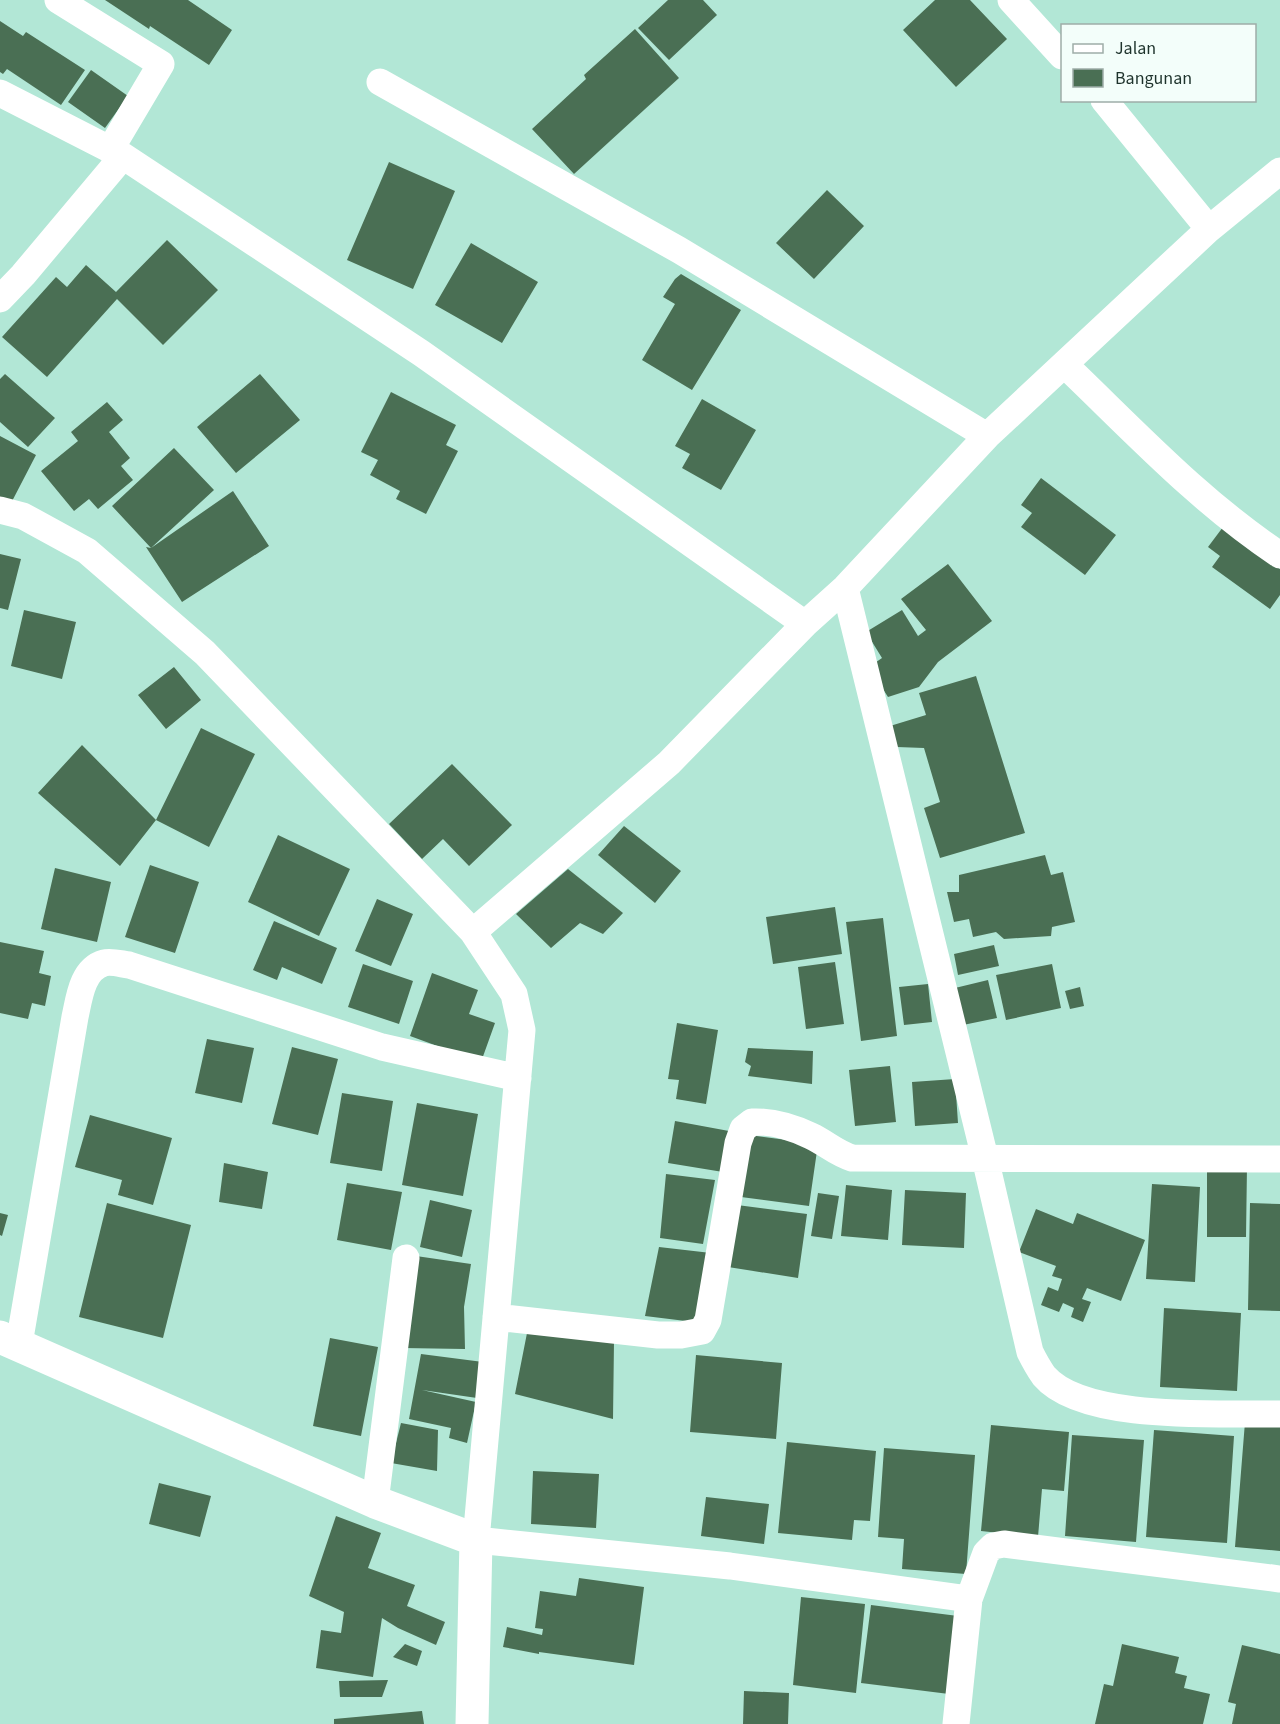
<svg xmlns="http://www.w3.org/2000/svg" width="1280" height="1724" font-family="'Source Sans 3',sans-serif">
  <style>
    .building { fill: #4a6f54 }
    .lines { fill: none; stroke-linecap: round; stroke-linejoin: round }
    .minor { stroke: #fff; stroke-width: 27 }
    .tertiary { stroke: #fff; stroke-width: 33 }
  </style>
  <rect width="100%" height="100%" fill="#b2e7d6"/>
  <path class="building" d="M105,0H188L232,30L209,65L150,26L149,29Z
    M668,0H703L717,15L669,60L638,28Z
    M935,0H970L1007,39L956,87L903,30Z
    M0,21L23,36L26,32L85,70L61,105L7,69L3,74L0,72Z
    M635,29L679,78L574,174L532,129L586,79L584,75Z
    M91,70L128,96L105,128L68,102Z
    M389,162L455,191L413,289L347,260Z
    M827,190L864,226L814,279L776,243Z
    M167,240L218,290L163,345L117,299L47,377L2,337L56,277L67,287L86,265L116,292Z
    M471,243L538,282L502,343L435,305Z
    M681,274L741,310L692,390L642,360L675,304L663,297L675,279Z
    M5,374L55,418L28,447L0,422V379Z
    M260,374L300,420L236,473L197,427Z
    M391,392L456,425L446,445L458,451L426,514L396,499L400,491L370,475L378,460L361,452Z
    M702,399L756,430L721,490L682,468L690,454L675,446Z
    M107,402L123,420L109,432L130,458L121,466L133,480L98,509L89,499L74,511L41,471L78,441L71,432Z
    M0,436L36,455L8,509L0,505Z
    M174,448L214,490L151,548L112,506Z
    M1041,478L1116,535L1085,575L1021,527L1032,513L1021,505Z
    M233,491L269,546L182,602L146,547L151,548Z
    M1223,527L1280,569V595L1270,609L1212,567L1220,556L1208,547Z
    M0,554L21,559L8,610L0,608Z
    M948,564L992,621L938,662L919,687L888,697L869,667L882,658L866,632L902,610L918,636L926,630L901,599Z
    M24,610L76,622L62,679L11,666Z
    M174,667L201,700L166,729L138,695Z
    M976,676L1025,833L940,858L924,808L940,802L924,748L897,747L890,726L926,715L919,693Z
    M201,728L255,754L209,847L156,820Z
    M82,745L156,820L120,866L38,793Z
    M452,764L512,825L469,866L443,839L422,859L389,824Z
    M624,826L681,871L655,903L598,855Z
    M278,835L350,869L319,936L248,902Z
    M1045,855L1051,875L1063,872L1075,922L1052,927L1051,936L1004,939L996,932L973,937L969,919L954,922L947,892H959V875Z
    M150,865L199,882L175,953L125,937Z
    M55,868L111,882L97,942L41,929Z
    M568,869L623,913L603,934L580,923L551,948L516,914Z
    M377,899L413,914L391,966L355,951Z
    M835,907L842,954L773,964L766,917Z
    M883,918L897,1036L861,1041L846,922Z
    M274,921L337,948L322,984L282,967L277,980L253,970Z
    M0,942L44,951L39,973L51,976L45,1006L32,1003L28,1019L0,1013Z
    M994,945L999,966L958,975L954,954Z
    M835,962L844,1024L806,1029L798,967Z
    M363,964L413,981L399,1024L348,1007Z
    M1052,964L1061,1008L1006,1020L996,975Z
    M432,973L478,990L469,1014L495,1023L481,1062L410,1036Z
    M988,980L997,1018L963,1025L955,988Z
    M928,984L932,1022L904,1025L899,987Z
    M1080,987L1084,1006L1070,1009L1065,991Z
    M677,1023L718,1030L706,1104L676,1099L679,1080L668,1079Z
    M207,1039L254,1048L242,1103L195,1093Z
    M292,1047L338,1059L318,1135L272,1124Z
    M748,1048L813,1051L812,1084L748,1076L751,1066L745,1062Z
    M890,1066L896,1122L855,1126L849,1070Z
    M955,1079L958,1123L915,1126L912,1082Z
    M342,1093L393,1101L382,1171L330,1163Z
    M417,1103L478,1114L463,1196L402,1185Z
    M90,1115L172,1138L153,1205L118,1195L122,1180L75,1167Z
    M675,1121L729,1131L723,1172L668,1163Z
    M749,1135L818,1144L809,1206L741,1197Z
    M224,1163L268,1172L262,1209L219,1202Z
    M1207,1165L1247,1166L1246,1237H1207Z
    M666,1174L715,1180L703,1244L660,1238Z
    M347,1183L402,1192L391,1250L337,1240Z
    M1152,1184L1200,1187L1195,1282L1146,1279Z
    M846,1185L892,1190L888,1240L841,1236Z
    M905,1190L966,1193L964,1248L902,1245Z
    M818,1193L839,1196L832,1239L811,1236Z
    M430,1200L472,1210L462,1257L420,1247Z
    M107,1203L191,1225L163,1338L79,1317Z
    M1250,1203L1280,1204V1311L1248,1310Z
    M737,1205L807,1214L798,1278L728,1267Z
    M1036,1209L1073,1224L1077,1213L1145,1240L1121,1301L1087,1288L1082,1299L1091,1302L1083,1322L1071,1317L1074,1308L1063,1303L1059,1312L1041,1305L1048,1287L1058,1291L1062,1279L1052,1276L1056,1266L1019,1252Z
    M0,1213L8,1215L2,1236L0,1235Z
    M659,1247L711,1253L702,1323L645,1316Z
    M416,1256L471,1264L464,1307L465,1349L403,1348Z
    M1164,1308L1241,1313L1237,1391L1160,1387Z
    M528,1328L614,1341L613,1419L515,1394Z
    M330,1338L378,1347L361,1436L313,1426Z
    M421,1354L483,1362L477,1398L422,1390L476,1402L467,1443L449,1438L451,1428L409,1419Z
    M696,1355L782,1363L776,1439L690,1432Z
    M1245,1422L1280,1425V1551L1235,1547Z
    M401,1423L438,1430L437,1471L391,1463Z
    M991,1425L1069,1432L1064,1491L1042,1489L1038,1537L981,1531Z
    M1154,1430L1234,1436L1227,1543L1146,1537Z
    M1072,1435L1144,1440L1136,1542L1065,1536Z
    M787,1442L876,1451L870,1521L854,1520L852,1540L778,1533Z
    M884,1448L975,1455L966,1574L902,1569L904,1539L878,1537Z
    M533,1471L599,1474L596,1528L531,1524Z
    M159,1483L211,1496L200,1537L149,1524Z
    M706,1497L769,1504L764,1544L701,1536Z
    M336,1516L381,1533L368,1568L415,1585L407,1606L445,1622L436,1645L398,1628L382,1618L373,1677L316,1668L321,1630L341,1633L344,1612L309,1596Z
    M579,1578L644,1587L634,1665L539,1652V1654L503,1647L507,1627L542,1635L543,1629L535,1628L540,1591L576,1596Z
    M801,1597L865,1604L856,1693L793,1685Z
    M871,1605L958,1616L949,1694L861,1683Z
    M405,1644L422,1651L417,1666L393,1657Z
    M1122,1644L1179,1657L1175,1673L1187,1676L1184,1688L1210,1694L1203,1724H1095L1104,1684L1113,1686Z
    M1242,1645L1280,1654V1724H1232L1236,1704L1228,1702Z
    M388,1680L382,1697H340L339,1681Z
    M744,1691L789,1693L788,1724H743Z
    M422,1711L424,1724H334V1719Z"/>
  <g class="lines">
    <path class="minor" d="M58,0L161,64L110,150
      M1011,0L1062,56
      M380,82L679,250L987,436
      M0,93L123,156L421,353L805,624
      M1104,100L1209,229
      M0,299L23,275L123,156
      M1065,365C1134,431 1200,502 1280,555
      M0,510L23,516L87,551L205,653L473,932L514,994L522,1030L476,1540L730,1566L969,1599L986,1553L993,1546L1004,1544L1280,1579
      M845,588L985,1158L1030,1352C1034,1360 1039,1369 1044,1376C1083,1422 1222,1413 1280,1414
      M473,932L669,763L805,624L845,588L987,436L1209,229L1280,171
      M496,1317L658,1335H681L702,1331L708,1320L738,1143L743,1129L752,1122C773,1121 792,1127 811,1136C826,1143 836,1153 852,1158L1280,1159
      M19,1344L75,1017C79,999 82,969 104,963C111,961 121,964 129,965L382,1047L518,1078
      M375,1502L406,1258
      M956,1724L969,1599"/>
    <path class="tertiary" d="M0,1337L375,1502L476,1540L472,1724"/>
  </g>
  <rect x="1061" y="24" width="195" height="78" fill="#f3fefa" stroke="#9eada8" stroke-width="1.5"/>
  <rect x="1073" y="44" width="30" height="9" fill="#ffffff" stroke="#9eada8" stroke-width="1.5"/>
  <text x="1115" y="54" font-size="18" fill="#1e332c">Jalan</text>
  <rect x="1073" y="69" width="30" height="18" fill="#4a6f54" stroke="#9eada8" stroke-width="1.5"/>
  <text x="1115" y="84" font-size="18" fill="#1e332c">Bangunan</text>
</svg>
